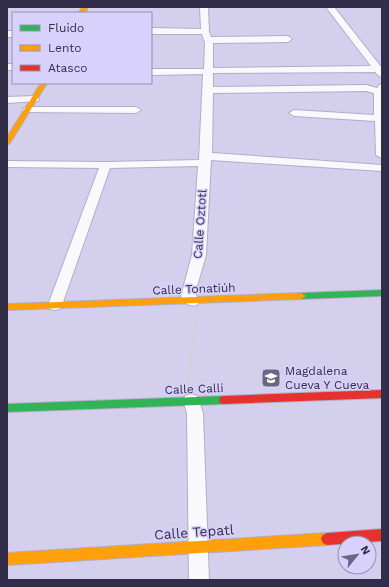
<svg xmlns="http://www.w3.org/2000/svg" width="389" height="587" font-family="'Work Sans',sans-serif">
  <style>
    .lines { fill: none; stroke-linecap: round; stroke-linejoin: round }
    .street-casing { stroke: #b2adc7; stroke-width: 2 }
    .fast-casing { stroke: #b2adc7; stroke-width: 2 }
    .slow-casing { stroke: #b2adc7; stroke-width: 2 }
    .jam-casing { stroke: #b2adc7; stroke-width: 2 }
    .path { stroke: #d3d2da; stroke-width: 2.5; stroke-dasharray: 4 2; stroke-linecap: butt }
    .street { fill: #f9f8fc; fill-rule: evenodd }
    .fast { fill: #30b455; fill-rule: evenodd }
    .slow { fill: #ff9f0a; fill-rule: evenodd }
    .jam { fill: #e5322d; fill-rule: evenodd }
    .labels { text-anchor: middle; stroke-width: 3; stroke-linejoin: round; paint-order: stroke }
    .street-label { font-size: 12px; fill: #322d48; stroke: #d8d1fb }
    .poi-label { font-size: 12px; fill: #322d48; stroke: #d8d1fb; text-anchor: start }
    .near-street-label { font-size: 14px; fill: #322d48; stroke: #d8d1fb }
  </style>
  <rect width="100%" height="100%" fill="#d4cfec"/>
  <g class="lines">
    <g class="street-casing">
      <path id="street" d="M200,7H208L209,32L211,37L288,36L292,39L288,42L213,43V68L371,66L326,7H334L382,68V77L379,76L375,72L213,73V87L366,85L377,88L379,85L382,84V158L376,155L375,121L294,116L289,113L294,110L374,115V93L366,91L213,93L212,153L382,165V171L211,160L206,255L195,293L199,301L197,305C188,307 185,303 181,296L192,255L198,166L110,168L62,305L60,309L55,310L50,309L48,305L99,168L7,167V161L106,162L199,160L203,74L151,75V69H204L205,43L202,34H151V28L201,29Z
        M7,31H13V37H7Z
        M7,64H13V70H7Z
        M34,96L39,99L38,101L7,103V97Z
        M28,107H136L141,110L136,113L24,112L23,110L24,108Z
        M191,394L197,396L203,413L209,580H189L187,413L183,401L185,396Z"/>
    </g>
    <g class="fast-casing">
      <path id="fast" d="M382,290V296L301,299L296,296L301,293Z
        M224,396L228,397L229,400L228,403L224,404L7,412V404Z"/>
    </g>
    <g class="slow-casing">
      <path id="slow" d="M82,7H88L85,13H79Z
        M41,83H47L10,143L7,145V137Z
        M301,293L306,296L301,299L7,310V304Z
        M327,533L331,535L333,539L331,543L327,545L7,565V553Z"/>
    </g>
    <g class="jam-casing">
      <path id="jam" d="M382,390V398L224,404L220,403L219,400L220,397L224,396Z
        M382,529V541L327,545L323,543L321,539L323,535L327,533Z"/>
    </g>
    <path class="path" d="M187,385L197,315"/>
    <use href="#street" class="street"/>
    <use href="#fast" class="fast"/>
    <use href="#slow" class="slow"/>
    <use href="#jam" class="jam"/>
  </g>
  <defs>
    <g id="school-square" transform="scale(1)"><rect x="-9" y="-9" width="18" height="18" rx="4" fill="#6b6681" stroke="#d8d1fb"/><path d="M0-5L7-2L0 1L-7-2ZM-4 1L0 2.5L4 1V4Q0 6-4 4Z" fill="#fff"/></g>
  </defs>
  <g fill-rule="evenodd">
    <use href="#school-square" x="271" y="378"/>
  </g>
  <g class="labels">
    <g class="street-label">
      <text transform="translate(200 224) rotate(-86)" y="4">Calle Oztotl</text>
      <text transform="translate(194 289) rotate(-2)" y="4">Calle Tonatiúh</text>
      <text transform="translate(194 389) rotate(-2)" y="4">Calle Calli</text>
    </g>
    <g class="poi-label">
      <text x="285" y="375">Magdalena<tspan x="285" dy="14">Cueva Y Cueva</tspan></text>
    </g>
    <g class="near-street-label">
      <text transform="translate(194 532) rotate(-4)" y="5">Calle Tepatl</text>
    </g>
  </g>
  <rect width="389" height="587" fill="none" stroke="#322d48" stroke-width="16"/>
  <rect x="12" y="12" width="140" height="72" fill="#d8d1fb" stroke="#968fb3"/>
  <rect x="20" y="25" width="20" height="6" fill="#30b455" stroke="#968fb3"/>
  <text x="48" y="32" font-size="12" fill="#322d48">Fluido</text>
  <rect x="20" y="45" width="20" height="6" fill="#ff9f0a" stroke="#968fb3"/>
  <text x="48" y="52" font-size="12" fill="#322d48">Lento</text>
  <rect x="20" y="65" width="20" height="6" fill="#e5322d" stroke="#968fb3"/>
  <text x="48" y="72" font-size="12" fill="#322d48">Atasco</text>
  <g transform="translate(357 555) rotate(60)"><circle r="19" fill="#d8d1fb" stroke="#968fb3"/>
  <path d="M0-3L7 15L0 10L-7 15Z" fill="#6b6681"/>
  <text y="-6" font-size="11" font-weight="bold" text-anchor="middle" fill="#322d48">N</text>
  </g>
</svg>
